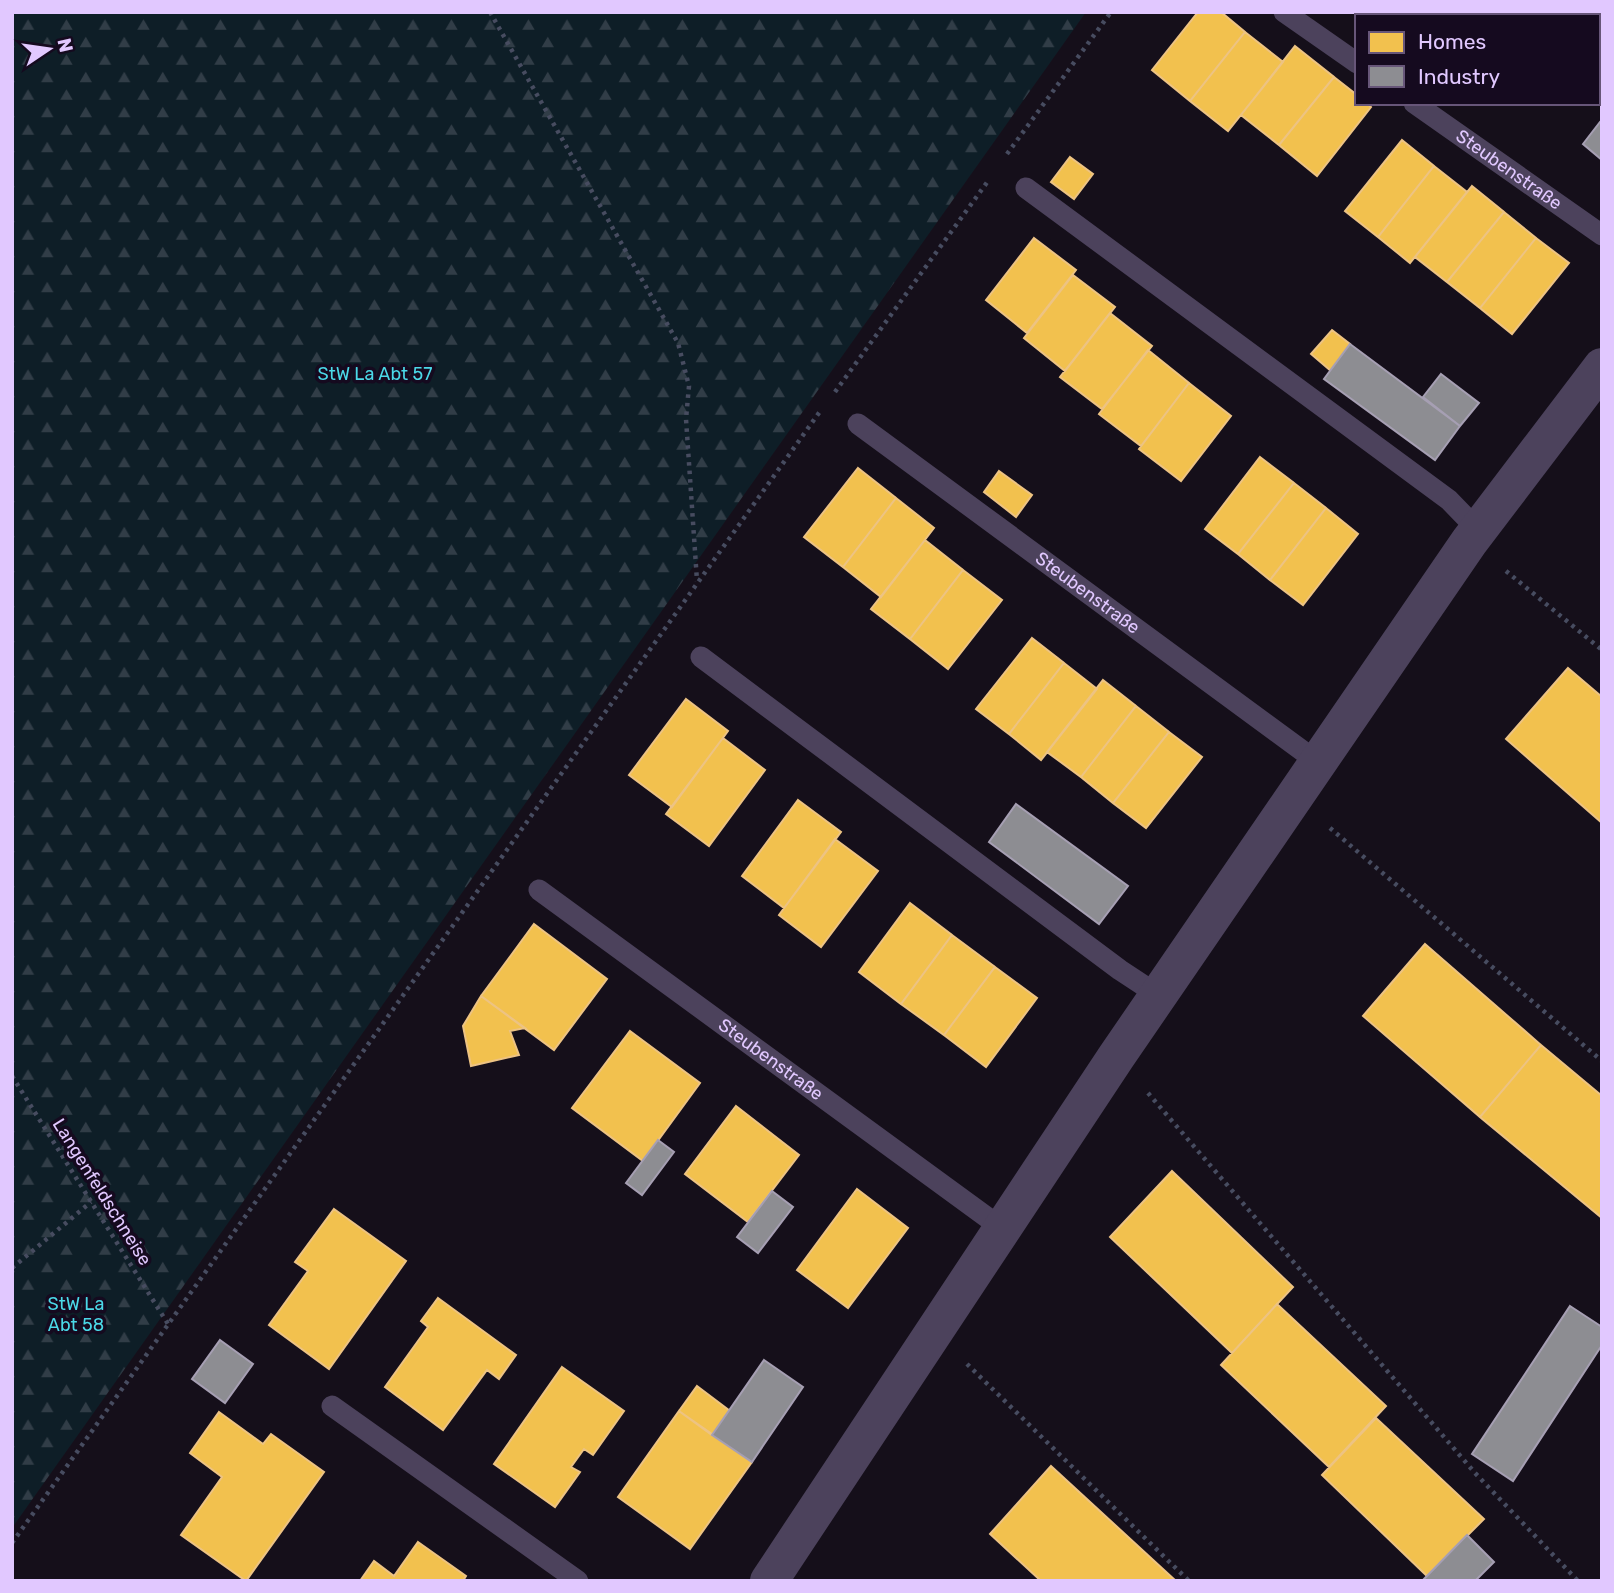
<svg xmlns="http://www.w3.org/2000/svg" width="1614" height="1593" font-family="Rubik,sans-serif">
  <style>
    .forest { fill: url(#forest-firs) }
    .homes { fill: #f2c14e; stroke: #edc383; stroke-width: 2 }
    .industry { fill: #8d8d92; stroke: #a69fb3; stroke-width: 2 }
    .lines { fill: none; stroke-linecap: round; stroke-linejoin: round }
    .path { stroke: #474c60; stroke-width: 4.5; stroke-dasharray: 3.5 5; stroke-linecap: butt }
    .service { stroke: #4c425c; stroke-width: 21 }
    .minor { stroke: #4c425c; stroke-width: 38 }
    .labels { text-anchor: middle; stroke-width: 7; stroke-linejoin: round; paint-order: stroke }
    .street-label { font-size: 18px; fill: #e1c8ff; stroke: #150a1f }
    .park-label { font-size: 18px; fill: #4bd9e8; stroke: #150a1f }
  </style>
  <defs>
    <pattern id="forest-firs" width="22" height="20" patternUnits="userSpaceOnUse" patternTransform="scale(1.75)"><rect width="22" height="20" fill="#0e1e27"/><path d="M5 1l3.5 6h-7zM16 11l3.5 6h-7z" fill="#313d47"/></pattern>
  </defs>
  <rect width="100%" height="100%" fill="#150f1a"/>
  <path class="forest" d="M12,12H1086L12,1528Z"/>
  <path class="homes" d="M1198,12H1221L1245,32L1190,101L1152,70Z
    M1584,12H1602V29L1598,26V16H1586Z
    M1245,32L1283,62L1228,131L1190,101Z
    M1295,46L1334,77L1279,145L1241,115Z
    M1334,77L1357,95V103H1367L1371,107L1317,176L1279,145Z
    M1402,140L1434,166L1378,237L1345,211Z
    M1070,157L1093,174L1074,199L1051,182Z
    M1434,166L1467,192L1410,263L1378,237Z
    M1472,186L1504,212L1447,282L1415,257Z
    M1504,212L1536,238L1480,308L1447,282Z
    M1034,238L1076,270L1027,333L986,300Z
    M1536,238L1569,263L1512,334L1480,308Z
    M1073,275L1115,307L1065,371L1024,338Z
    M1110,313L1152,346L1102,409L1060,377Z
    M1332,330L1350,344L1331,371L1311,354Z
    M1148,350L1189,383L1141,446L1099,414Z
    M1189,383L1231,416L1181,481L1139,449Z
    M1260,457L1294,483L1238,554L1205,529Z
    M858,468L896,498L843,567L804,537Z
    M999,471L1032,495L1016,517L984,492Z
    M1294,483L1326,508L1270,580L1238,554Z
    M896,498L934,528L881,597L843,567Z
    M1326,508L1358,534L1303,605L1270,580Z
    M925,540L963,570L910,639L871,609Z
    M963,570L1002,600L948,669L910,639Z
    M1032,638L1064,663L1009,734L976,709Z
    M1064,663L1097,689L1041,760L1009,734Z
    M1568,668L1602,697V823L1506,739Z
    M1103,680L1136,706L1081,777L1047,752Z
    M686,699L728,731L672,807L629,775Z
    M1136,706L1169,732L1113,803L1081,777Z
    M1169,732L1202,757L1146,828L1113,803Z
    M723,738L765,770L709,846L666,814Z
    M798,800L841,832L784,908L742,876Z
    M835,839L878,871L821,947L779,915Z
    M910,903L952,935L901,1004L859,972Z
    M534,924L607,979L554,1050L481,996Z
    M952,935L995,967L944,1035L901,1004Z
    M1425,944L1541,1045L1480,1117L1363,1016Z
    M995,967L1037,998L986,1067L944,1035Z
    M481,996L525,1028L510,1031L519,1055L471,1066L463,1026Z
    M630,1031L700,1083L643,1161L572,1108Z
    M1541,1045L1602,1096V1218L1480,1117Z
    M736,1106L799,1155L748,1222L685,1174Z
    M1172,1171L1293,1287L1232,1353L1110,1237Z
    M857,1189L908,1228L848,1308L797,1270Z
    M334,1209L406,1261L329,1369L269,1325L308,1271L295,1262Z
    M438,1298L516,1355L499,1379L487,1370L443,1430L385,1387L428,1327L421,1321Z
    M1277,1304L1386,1406L1329,1467L1221,1365Z
    M562,1367L624,1411L593,1455L584,1449L571,1467L580,1472L555,1507L494,1464Z
    M697,1386L730,1411L712,1435L679,1411Z
    M679,1411L752,1462L690,1549L618,1497Z
    M219,1412L263,1444L271,1434L324,1472L246,1581L181,1535L222,1477L190,1453Z
    M1376,1418L1484,1519L1427,1576L1322,1475Z
    M1051,1466L1176,1581H1041L990,1534Z
    M418,1542L466,1576L463,1581H360L374,1561L394,1576Z"/>
  <path class="industry" d="M1600,122L1602,123V160L1583,144Z
    M1350,344L1460,426L1435,460L1324,379Z
    M1441,374L1479,403L1460,426L1423,397Z
    M1016,804L1128,886L1099,924L989,842Z
    M658,1140L674,1152L642,1195L626,1183Z
    M772,1191L793,1207L758,1253L737,1237Z
    M1570,1306L1602,1327V1345L1513,1481L1472,1454Z
    M220,1340L253,1364L225,1403L192,1379Z
    M764,1360L803,1387L752,1462L712,1435Z
    M1467,1535L1494,1562L1475,1581H1422Z"/>
  <g class="lines">
    <path class="path" d="M490,12L678,343L689,386L686,419L697,581
      M1007,154L1111,12
      M835,392L988,181
      M1506,571L1602,650
      M1330,828L1602,1061
      M12,1076L168,1324
      M1148,1093L1475,1473L1578,1581
      M12,1268L91,1202
      M967,1364L1189,1581
      M12,1543L821,410"/>
    <g class="service">
      <path d="M1284,12L1357,63"/>
      <path id="s1" d="M1414,103L1602,235"/>
      <path d="M1026,188L1449,500L1478,530"/>
      <path id="s2" d="M858,424L1319,763"/>
      <path d="M701,657L1120,970L1158,995"/>
      <path id="s3" d="M539,890L1003,1229"/>
      <path d="M332,1406L578,1581"/>
    </g>
    <path class="minor" d="M769,1581L1116,1057L1469,542L1602,367"/>
  </g>
  <g class="labels">
    <g class="street-label">
      <text dy="6" stroke="none"><textPath href="#s1" startOffset="116">Steubenstraße</textPath></text>
      <text dy="6" stroke="none"><textPath href="#s2" startOffset="285">Steubenstraße</textPath></text>
      <text dy="6" stroke="none"><textPath href="#s3" startOffset="287">Steubenstraße</textPath></text>
      <text transform="translate(102 1192) rotate(58)" y="6">Langenfeldschneise</text>
    </g>
    <g class="park-label">
      <text x="375" y="380">StW La Abt 57</text>
      <text x="76" y="1310">StW La<tspan x="76" dy="21">Abt 58</tspan></text>
    </g>
  </g>
  <rect width="1614" height="1593" fill="none" stroke="#e1c8ff" stroke-width="28"/>
  <rect x="1355" y="14" width="245" height="91" fill="#150a1f" stroke="#675679" stroke-width="2"/>
  <rect x="1369" y="32" width="35" height="21" fill="#f2c14e" stroke="#675679" stroke-width="2"/>
  <text x="1418" y="49" font-size="21" fill="#e1c8ff">Homes</text>
  <rect x="1369" y="66" width="35" height="21" fill="#8d8d92" stroke="#675679" stroke-width="2"/>
  <text x="1418" y="84" font-size="21" fill="#e1c8ff">Industry</text>
  <g transform="translate(49 49) rotate(77)" stroke="#150a1f" stroke-width="5" paint-order="stroke">
  <path d="M0-5L12 26L0 18L-12 26Z" fill="#e1c8ff"/>
  <text y="-10" font-size="19" font-weight="bold" text-anchor="middle" fill="#e1c8ff">N</text>
  </g>
</svg>
